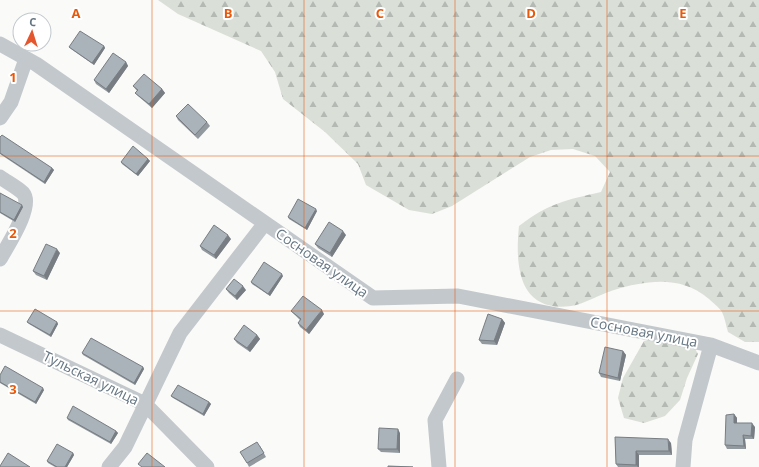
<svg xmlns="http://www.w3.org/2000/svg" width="759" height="467" font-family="'Open Sans',sans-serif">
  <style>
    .forest { fill: url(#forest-firs) }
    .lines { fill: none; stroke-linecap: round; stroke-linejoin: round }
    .minor { stroke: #c3c8cc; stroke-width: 15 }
    .wall { fill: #929a9f }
    .shaded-wall { fill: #777d82 }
    .building { fill: #aab3b9; stroke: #777d82 }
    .grid { fill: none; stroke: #e8590c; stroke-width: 1; stroke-opacity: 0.55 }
    .labels { text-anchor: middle; stroke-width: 4; stroke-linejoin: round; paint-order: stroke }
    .street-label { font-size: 14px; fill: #657683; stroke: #fff }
    .grid-label { font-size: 13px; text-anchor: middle; font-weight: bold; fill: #e8590c; stroke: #fff; stroke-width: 4; stroke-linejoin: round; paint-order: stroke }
  </style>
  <defs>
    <pattern id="forest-firs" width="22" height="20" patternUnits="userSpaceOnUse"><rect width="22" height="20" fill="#dadfd7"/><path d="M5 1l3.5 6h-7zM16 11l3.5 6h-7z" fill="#b4b9b4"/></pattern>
  </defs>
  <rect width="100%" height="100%" fill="#fafaf8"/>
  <path class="forest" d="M158,0H759V342H745L728,332C726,326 725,318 722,312C719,307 713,303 709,299C682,275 646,280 614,290C600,294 585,304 571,306C518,313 515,265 519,226C549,203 566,200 601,192L610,172L595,156L573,149L551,150L530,157L452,206L432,214L409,210L366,185L358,164L325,132L283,99L275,72L261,51L178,14Z
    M687,335L698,354L687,378L680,400L665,416L644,423L624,418L618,398L623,378L644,341L664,336Z"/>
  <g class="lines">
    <path class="minor" d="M0,44L36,64L373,298L458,296L711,345L759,363
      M0,118L11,102L26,59
      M0,177C7,182 17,187 23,193C34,206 7,246 0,259
      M0,335L145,404L207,467
      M109,467L125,447L180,333L265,223
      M439,467L435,420L457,379
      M683,467L685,440L711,345"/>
  </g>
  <path class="wall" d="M104,46L105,48L94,65L71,49L69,47Z
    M126,62L128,66L109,93L96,84L94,80Z
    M133,86L162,89L165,93L152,108L138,96L135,93L137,91Z
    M176,116L207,122L210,126L198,139L178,120Z
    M0,137L52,168L54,170L45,184L0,154Z
    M148,159L150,161L138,176L122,164L121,162Z
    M0,193L23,207L15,222L0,213Z
    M317,211L307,230L289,219L288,217Z
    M346,235L332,257L318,248L315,244Z
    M231,239L216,259L202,250L200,246Z
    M60,253L47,280L36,275L33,271Z
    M283,276L270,296L252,284L251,282Z
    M226,289L246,290L237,300L229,293Z
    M291,311L324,314L309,334L300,327L298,323L300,320Z
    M502,319L505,323L497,345L482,344L479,340Z
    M27,322H57L58,324L51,337L29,324Z
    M257,335L260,339L250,352L237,343L234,339Z
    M623,351L626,355L620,381L601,377L599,373Z
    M82,353L143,367L144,369L135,385L83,355Z
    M0,375L44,390L36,404L0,383Z
    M171,396L209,402L211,404L204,416L173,398Z
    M734,414L737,418V423L755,427L754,439H745L746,449H727L725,445Z
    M67,418L116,431L118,433L111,444L68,420Z
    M400,433V453L381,452L378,449Z
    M615,437L671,443L672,455H639V467H618L616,464Z
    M260,446L266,457L249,467L247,463Z
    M73,453L74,455L67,467H55L48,463L47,461Z"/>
  <path class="shaded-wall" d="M104,46L105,48L94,65L92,63Z
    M126,62L128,66L109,93L106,89Z
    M162,89L165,93L152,108L149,104Z
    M148,159L150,161L138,176L136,174Z
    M52,168L54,170L45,184L44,182Z
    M22,205L23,207L15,222L14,220Z
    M316,209L317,211L307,230L305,228Z
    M343,231L346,235L332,257L330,253Z
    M228,235L231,239L216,259L214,255Z
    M57,249L60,253L47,280L44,276Z
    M282,274L283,276L270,296L268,294Z
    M243,286L246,290L237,300L235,296Z
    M322,310L324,314L309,334L306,330Z
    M502,319L505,323L497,345L494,341Z
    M57,322L58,324L51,337L50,335Z
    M257,335L260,339L250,352L247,348Z
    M623,351L626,355L620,381L618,378Z
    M143,367L144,369L135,385L134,383Z
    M43,388L44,390L36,404L35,402Z
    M209,402L211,404L204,416L203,414Z
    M734,414L737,418V427L734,423Z
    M752,423L755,427L754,439L751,436Z
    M398,429L400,433V453L397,449Z
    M116,431L118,433L111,444L110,442Z
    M743,435L745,439L746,449L744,446Z
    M668,439L671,443L672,455L669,451Z
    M636,451L639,455V467H638L636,465Z
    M73,453L74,455L67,467H65Z"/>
  <path class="building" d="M80,31L104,46L92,63L69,47Z
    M113,53L126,62L106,89L94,80Z
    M144,74L162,89L149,104L135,93L138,90L133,86Z
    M188,104L207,122L195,135L176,116Z
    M2,135L52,168L44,182L0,153V137Z
    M133,146L148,159L136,174L121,162Z
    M0,193L22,205L14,220L0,212Z
    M298,199L316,209L305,228L288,217Z
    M329,222L343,231L330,253L315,244Z
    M214,225L228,235L214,255L200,246Z
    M46,244L57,249L44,276L33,271Z
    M264,262L282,274L268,294L251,282Z
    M234,279L243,286L235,296L226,289Z
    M303,296L322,310L306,330L298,323L301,319L291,311Z
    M35,309L57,322L50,335L27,322Z
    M488,314L502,319L494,341L479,340Z
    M244,325L257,335L247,348L234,339Z
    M91,338L143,367L134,383L82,353Z
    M605,347L623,351L618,378L599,373Z
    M5,366L43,388L35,402L0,382V375Z
    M178,385L209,402L203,414L171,396Z
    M73,406L116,431L110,442L67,418Z
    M734,414V423H752L751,436L743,435L744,446L725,445L726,415Z
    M379,428L398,429L397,449H378Z
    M615,437L668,439L669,451H636V465L616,464Z
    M257,442L264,453L247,463L240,452Z
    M57,444L73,453L65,467H57L47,461Z
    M8,453L30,467H0V466Z
    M147,453L165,467H142L138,464Z
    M388,466L413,467H388Z"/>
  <path class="grid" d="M152,0V467M304,0V467M455,0V467M607,0V467M0,156H759M0,311H759"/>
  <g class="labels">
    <g class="street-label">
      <text transform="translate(322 263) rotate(35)" y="5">Сосновая улица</text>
      <text transform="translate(644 332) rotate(11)" y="5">Сосновая улица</text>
      <text transform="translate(91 378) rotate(26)" y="5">Тульская улица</text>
    </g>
  </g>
  <g class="grid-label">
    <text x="76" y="18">A</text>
    <text x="228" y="18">B</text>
    <text x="380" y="18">C</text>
    <text x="531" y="18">D</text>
    <text x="683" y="18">E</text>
    <text x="13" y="82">1</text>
    <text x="13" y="238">2</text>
    <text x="13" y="394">3</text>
  </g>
  <g transform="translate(32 32) rotate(4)"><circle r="19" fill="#ffffff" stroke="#c1c8cd"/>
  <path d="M0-3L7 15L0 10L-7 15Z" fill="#e4572e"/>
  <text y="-6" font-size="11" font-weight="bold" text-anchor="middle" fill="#657683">С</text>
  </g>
</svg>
